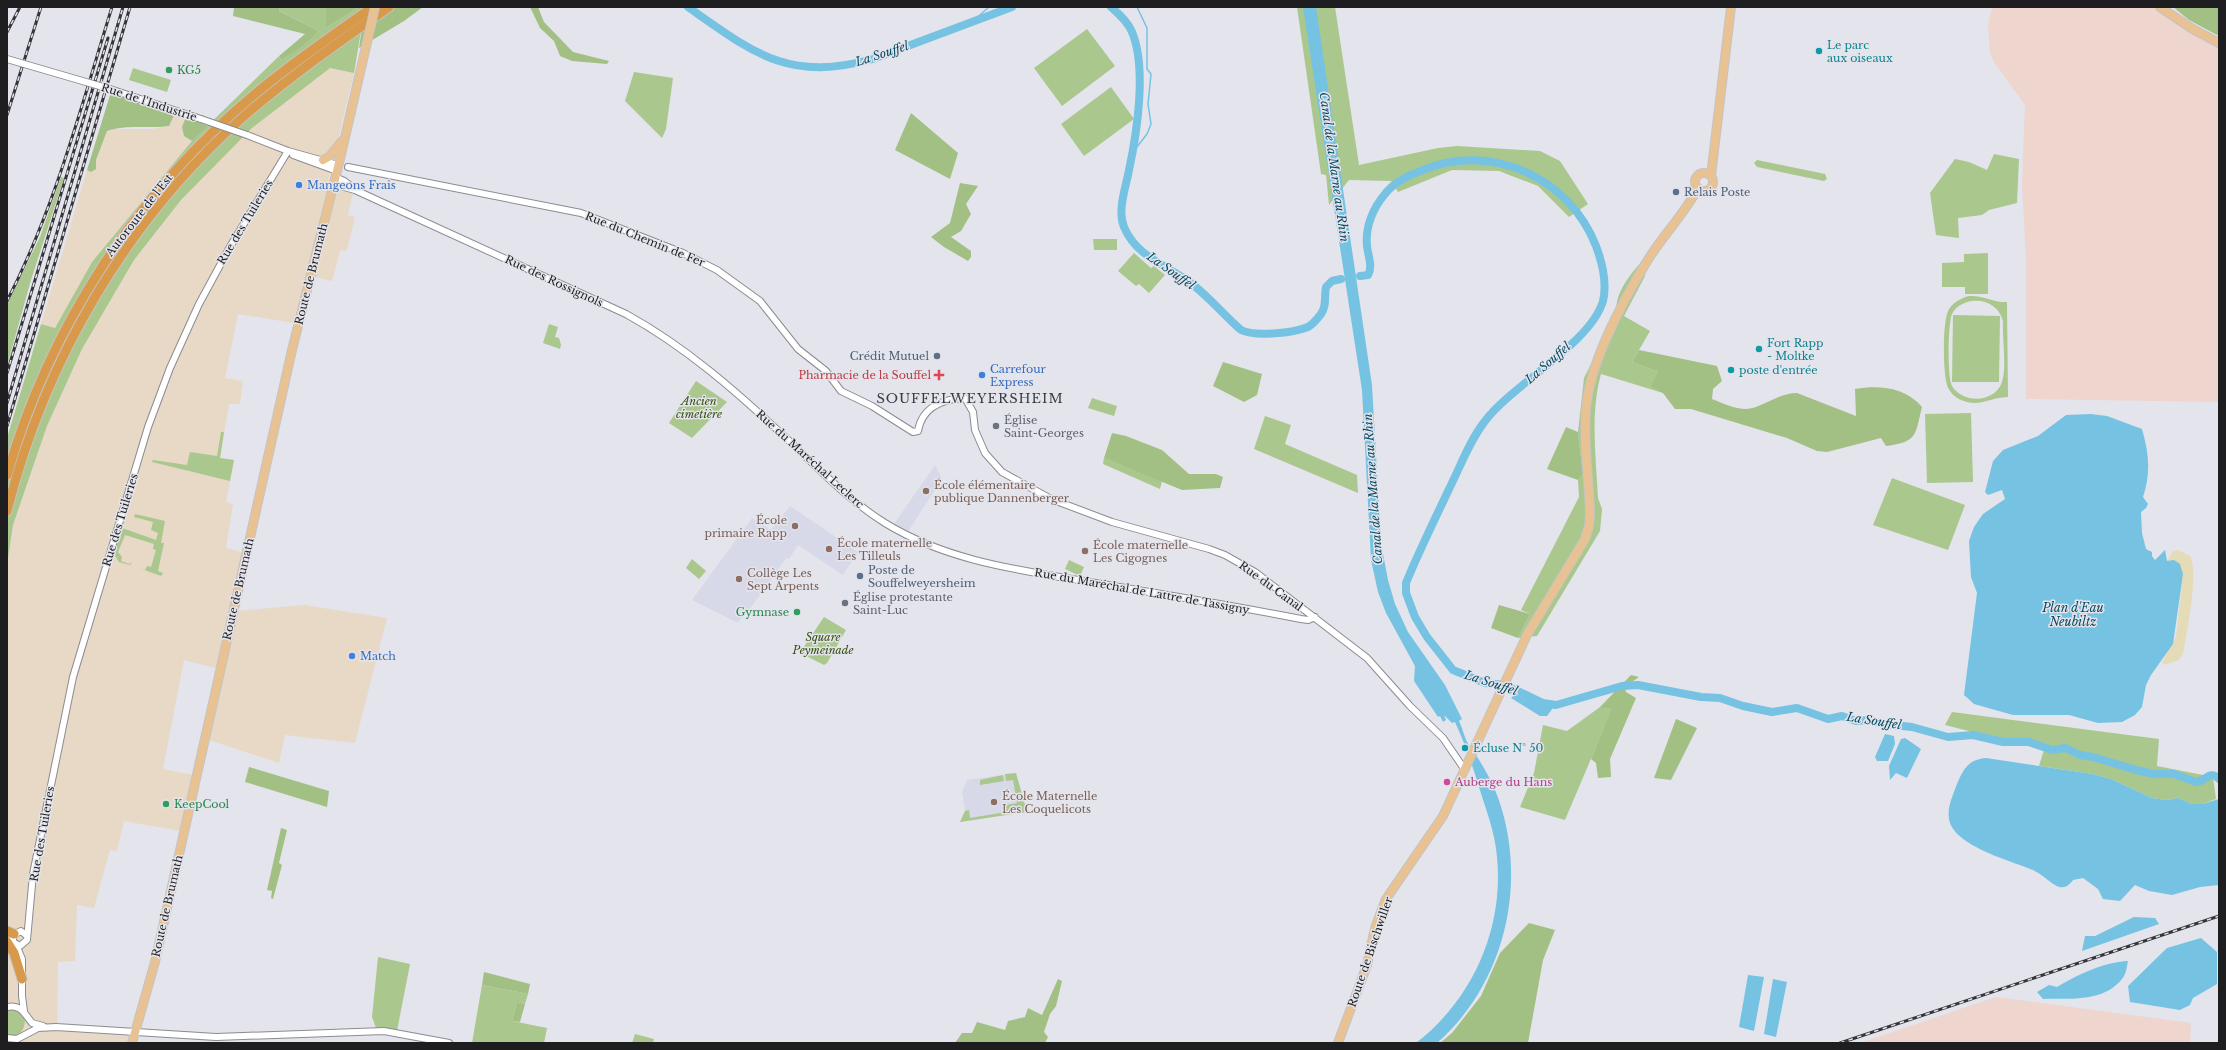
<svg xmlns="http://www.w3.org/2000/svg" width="2226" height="1050" font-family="'Libre Baskerville',serif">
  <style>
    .commercial { fill: #e7d9c6 }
    .industrial { fill: #eed5cd }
    .built { fill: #d7d8e8 }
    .green { fill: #aac78e; fill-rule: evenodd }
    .forest { fill: #a2c083 }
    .sand { fill: #e5dcb7 }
    .water { fill: #75c2e3 }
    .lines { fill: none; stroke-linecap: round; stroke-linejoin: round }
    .stream { stroke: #75c2e3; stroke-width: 1.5 }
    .river { stroke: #75c2e3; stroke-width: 8 }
    .minor-casing { stroke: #8b8b92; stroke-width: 8 }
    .major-casing { stroke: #c4c4c5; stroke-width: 10 }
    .highway-casing { stroke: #c4c4c5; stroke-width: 11 }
    .minor { stroke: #fff; stroke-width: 6 }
    .major { stroke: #e8c293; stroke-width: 8 }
    .highway { stroke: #d9994b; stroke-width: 9 }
    .rail-casing { stroke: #353539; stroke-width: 3 }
    .rail { stroke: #e4e4ec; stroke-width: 1.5; stroke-dasharray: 4.5; stroke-linecap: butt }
    .minor-bridge-casing { stroke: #8b8b92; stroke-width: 8; stroke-linecap: butt }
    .major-bridge-casing { stroke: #c4c4c5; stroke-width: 10; stroke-linecap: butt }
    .minor-bridge { stroke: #fff; stroke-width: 6 }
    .major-bridge { stroke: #e8c293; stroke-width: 8 }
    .culture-dot { fill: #0f9aa8; stroke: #e4e4ec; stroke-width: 1.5 }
    .leisure-dot { fill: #2e9e5b; stroke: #e4e4ec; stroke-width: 1.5 }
    .shop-dot { fill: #3f7fe0; stroke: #e4e4ec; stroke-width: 1.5 }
    .service-dot { fill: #5c6f8a; stroke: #e4e4ec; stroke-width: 1.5 }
    .health-dot { fill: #e0444e; stroke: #e4e4ec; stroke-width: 1.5 }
    .worship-dot { fill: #6b7280; stroke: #e4e4ec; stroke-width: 1.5 }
    .education-dot { fill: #8d6e63; stroke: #e4e4ec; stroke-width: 1.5 }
    .hotel-dot { fill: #d1479c; stroke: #e4e4ec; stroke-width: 1.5 }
    .labels { text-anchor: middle; stroke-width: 3; stroke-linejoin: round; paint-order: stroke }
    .culture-label { font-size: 11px; fill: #0d838f; stroke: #e4e4ec; text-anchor: start }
    .leisure-label { font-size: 11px; fill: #27864d; stroke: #e4e4ec; text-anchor: start }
    .street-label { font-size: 11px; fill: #1e1e21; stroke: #e4e4ec }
    .shop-label { font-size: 11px; fill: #366cbe; stroke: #e4e4ec; text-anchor: start }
    .service-label { font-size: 11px; fill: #4e5e75; stroke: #e4e4ec; text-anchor: start }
    .health-label { font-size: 11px; fill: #be3a42; stroke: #e4e4ec; text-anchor: end }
    .park-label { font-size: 11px; font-style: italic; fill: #324d0b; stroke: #e4e4ec }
    .worship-label { font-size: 11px; fill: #5b616d; stroke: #e4e4ec; text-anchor: start }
    .education-label { font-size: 11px; fill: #785e54; stroke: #e4e4ec; text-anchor: start }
    .hotel-label { font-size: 11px; fill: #b23c85; stroke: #e4e4ec; text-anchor: start }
    .water-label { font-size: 12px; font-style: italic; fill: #074a61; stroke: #e4e4ec }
    .quarter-label { font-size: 13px; letter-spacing: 1px; fill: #3a3a40; stroke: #e4e4ec }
  </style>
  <rect width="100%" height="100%" fill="#e4e4ec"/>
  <path class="commercial" d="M330,67L354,73L327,186L353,193L348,215L355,217L347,250L340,251L332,281L307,275L293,323L238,314L225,378L243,381L240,404H229L220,458L234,460L226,502L233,504L226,548L245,553L236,611L304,605L387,618L355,743L285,735L279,763L209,740L223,670L184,660L163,769L193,775L180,831L124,821L117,851L110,850L94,908L77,905L75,961L58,962L57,1031L129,1036L127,1043H7V565L13,525L47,426L82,349L134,260L181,200L252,128Z
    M175,113L186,117L182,127L184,136L192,141L92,262L55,328L41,324L87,170L91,172L96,169V160L107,131L113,129H152L169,126Z"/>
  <path class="industrial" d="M1992,7H2158L2219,45V402L2026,399V260L2022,184L2025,105L1994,62L1990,53L1988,26Z
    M1996,997L2191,1023L2190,1043H1860Z"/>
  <path class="built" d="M935,465L942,479L909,530L908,532L894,524Z
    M790,506L858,552L843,575L798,545L789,559L786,558L749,610L748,609L738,623L692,600L752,518L771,530Z
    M1016,773L1027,812L960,822L965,811L962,792L967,780Z"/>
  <path class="green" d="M280,7H326V28L359,7H365L354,73L330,68L252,128L181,200L134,260L82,349L47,426L13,525L7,565V438L41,324L55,328L92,262L192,141L279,56L281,60L319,31L279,11Z
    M1297,7H1335L1359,165L1438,148L1457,146L1540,151L1560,161L1588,204L1569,217L1538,186L1499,171L1452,170L1398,192L1391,181L1349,180L1329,205L1326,175L1321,174Z
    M1087,29L1115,66L1062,106L1034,68Z
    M133,68L171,80L167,92L129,80Z
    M634,72L673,78L666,129L662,138L625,101Z
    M1111,87L1134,119L1084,156L1061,124Z
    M1994,154L2019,159L2017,203L1989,210L1982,215L1958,218L1959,238L1936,235L1930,193L1955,159L1969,162L1987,170Z
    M1757,160L1825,174L1827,179L1824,181L1757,167L1754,163Z
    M61,177L64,178L31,280L7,366V305L40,237Z
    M1093,239H1117V250H1094Z
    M1134,253L1151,268L1154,266L1165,275L1149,293L1139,284L1136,286L1118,271Z
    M1988,253V294H1965V287H1942V263L1964,262V254Z
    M1642,261L1645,276L1624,316L1650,331L1632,362L1658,372L1663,393L1601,374C1590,414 1596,457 1598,498L1602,509L1600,531L1537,636L1518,638L1530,614L1521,610L1579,497L1578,480L1583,475L1578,432L1584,378L1617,312C1614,293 1631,274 1642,261Z
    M1969,296C1984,295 1994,303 2007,302L2008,397C1991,397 1979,408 1961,400C1954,397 1949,391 1947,385C1943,372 1942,320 1949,309C1954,302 1961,298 1969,296ZM1971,301C1986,299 1999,306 2003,321C2002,339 2007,366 2002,382C1995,403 1963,404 1952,386C1947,378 1948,323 1952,314C1956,306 1963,303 1971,301Z
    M1953,315L2000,316L1999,382H1952Z
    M549,324L558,327L555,337L559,338L561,345L560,349L543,343Z
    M696,381L727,402L692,438L669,423Z
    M1092,398L1117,406L1114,416L1088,408Z
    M1971,413L1973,482L1927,483L1925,414Z
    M1265,416L1291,425L1285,444L1357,475L1358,493L1254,449Z
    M221,432H224L220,458L234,460L230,481L152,462L153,460L187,465L190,452L217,456Z
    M1104,458L1162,481L1160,489L1103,464Z
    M1892,478L1965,505L1948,550L1873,525Z
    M135,514L165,521L161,543H164L158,571L163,573L161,576L136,567L137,563L136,567L145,570L147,566L151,567L156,550L153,549L154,544L125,535L118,552L122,557L121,561L129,564L132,562L130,565L119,562L114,554L122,528L156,540L158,533L151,530L153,522L134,517Z
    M692,559L706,571L699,579L686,568Z
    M1069,560L1084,567L1080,576L1065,569Z
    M824,617L846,630L827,663L824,665L802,654L801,651Z
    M1600,707H1613L1565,820L1520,807L1534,773L1543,725L1567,731Z
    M1952,712L2159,739L2157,766L2213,777L2216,799L2202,804H2192L2178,798L2167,800L2152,798L2111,779L2093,774L2039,766L2044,750L1945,725Z
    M1016,773L1027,812L960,822L965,811L969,810L970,818L1006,812V805L1017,803L1013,780L1006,781L1005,774Z
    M1003,775L1004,781L980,785V780Z
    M378,957L410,964L397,1031L376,1028L372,1017Z
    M482,985L528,994L525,1004L517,1002L512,1021L547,1028L544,1043H472Z
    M12,1009L21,1013L25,1021C24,1033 18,1036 7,1036V1010Z
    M635,1034L654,1039L653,1043H632Z"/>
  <path class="forest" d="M234,7H280L279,11L319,31L302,46L281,60L279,56L305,34L233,16Z
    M326,7H359L326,28Z
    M365,7H423L404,21L359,48Z
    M530,7H538L544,22L573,52L609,61L607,64L572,61L560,56L554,41L540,28Z
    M2173,7H2219V36L2189,20Z
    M110,95H118L175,113L169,126C149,129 127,124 107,131L96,160V169L91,172L87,170Z
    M911,113L958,153L950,179L895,150Z
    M186,117L208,126L192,141L184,136L182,127Z
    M960,183L978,186L966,204L971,214L961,231L951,237L971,251V257L968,261L944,247L931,237L950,223Z
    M1639,350L1717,366L1722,381L1713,389L1712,399C1722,403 1735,409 1746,409C1760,409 1778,393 1797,393L1856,416L1855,389C1879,385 1905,387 1922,407C1915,435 1918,442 1886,446L1881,438L1827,452L1817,451L1787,438L1691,409H1675L1663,393L1651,386L1658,372L1632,362Z
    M1223,362L1262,374L1257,395L1244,402L1213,386Z
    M1566,427L1578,432L1583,475L1578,480L1547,469Z
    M1112,433L1126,436L1162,450L1189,474H1216L1223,477L1220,488L1182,490L1104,458Z
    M1499,605L1530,614L1518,638L1491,628Z
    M1631,675L1639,677L1625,687L1626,692L1636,698L1610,759L1611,777L1598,778L1596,763L1591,759L1612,708L1600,707Z
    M1676,719L1697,728L1671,780L1654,778Z
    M249,767L329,791L327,807L245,782Z
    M281,828L287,830L279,863L282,865L273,899L271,898L272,891L267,890Z
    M1529,923L1555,930L1543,960L1528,1043H1440L1452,1033L1481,996L1500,953Z
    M484,972L530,984L528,994L482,985Z
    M1058,979L1062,981L1056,1006L1050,1014L1044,1032L1048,1037L1045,1043H955L962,1033H972L977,1022L1005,1030L1008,1021L1025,1017L1028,1008L1042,1015Z
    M517,1002L525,1004L520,1022L512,1021Z"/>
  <path class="sand" d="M2178,550L2190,556C2199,571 2187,634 2183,653L2179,660L2164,665L2162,662L2176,637L2183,574L2167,561L2173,551Z"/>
  <path class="water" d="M1303,7H1316L1372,385L1381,543L1388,580L1395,604L1408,632L1445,685L1462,719L1459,721C1463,729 1465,741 1471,748C1484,766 1496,788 1502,810C1526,892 1502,986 1437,1043H1416C1473,999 1504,928 1497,857C1495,832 1486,810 1479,787C1472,764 1465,744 1455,722L1452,723L1444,715L1446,720L1443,722L1440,716L1438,717L1414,681L1415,666L1386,613L1378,592L1371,560L1362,390Z
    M2091,414L2107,416L2142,429C2149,453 2151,473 2143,497L2148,504L2146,508L2141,512L2142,533L2146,549L2152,552V556L2155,560L2165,550L2167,561L2174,560L2180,564L2183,574L2173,644L2151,675L2146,685L2142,707L2135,715L2122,722L2098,723L2069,715H2013L1974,704L1964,695L1977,593L1971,577L1969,541L1974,527L1983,514L2005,499L2002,490L1988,495L1985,492L1993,461L2003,450L2038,436L2066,415Z
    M1515,694L1542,706L1553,708L1547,716H1540L1511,698Z
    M1885,734L1894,736L1895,744L1888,761H1877L1875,757Z
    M1905,738L1921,749L1907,778L1896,773L1890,780L1889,766L1901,739Z
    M1986,758L2093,774L2111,779L2152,798L2167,800L2178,798L2192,804H2202L2219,799V885L2200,887L2172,895L2149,891L2135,885L2120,901L2103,899L2098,889L2083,878L2073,880C2069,886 2063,890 2055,885C2047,880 2043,875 2033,870C2012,861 1953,846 1949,819C1947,807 1953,795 1957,784C1964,768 1968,760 1986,758Z
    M2134,917L2155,918L2159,924L2082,951L2085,936H2095Z
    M2201,938L2217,952V984L2193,998L2190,1005L2180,1010L2130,1002L2128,986L2167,948Z
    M2128,961C2127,966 2126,975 2122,979C2103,1003 2069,998 2043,999L2037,992L2049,985L2057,987C2077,975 2104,962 2128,961Z
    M1748,975L1764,977L1754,1031L1739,1027Z
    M1773,979L1787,982L1776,1037L1764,1034Z"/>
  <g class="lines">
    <path class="stream" d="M972,22L989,7
      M1133,152L1147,134L1151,124L1148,104L1151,74L1147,69V28L1137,7"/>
    <path class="river" d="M688,7C755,54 788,82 873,59L1012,7
      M1111,7C1119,14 1128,22 1132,32C1147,68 1137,133 1129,170C1126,187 1117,210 1124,227C1137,258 1168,265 1192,284C1210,298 1224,315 1241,330C1255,337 1293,333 1308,327C1313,324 1318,318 1321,314C1327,306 1324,296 1326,287L1332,281L1341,279
      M1360,276L1368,275C1373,266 1368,256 1367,246C1365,227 1373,208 1385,194C1394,182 1409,175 1423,170C1491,142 1569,177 1596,246C1602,262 1607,284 1603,301C1591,343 1513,384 1485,421C1470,440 1461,465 1450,487C1435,519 1419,551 1406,583V593L1415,617L1427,637L1453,670L1485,683L1505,685L1543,703L1556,705L1622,686L1638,685L1701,697L1720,698L1743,706L1772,712L1797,708L1828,719L1842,716L1856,721L1868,720L1884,724L1912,727L1948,737L1973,735L2003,742H2029L2052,750L2065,748L2080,755L2093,757L2136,770L2154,774H2174L2196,782C2205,782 2210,769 2219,779"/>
    <g class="minor-casing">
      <path id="minor" d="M110,89L201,119
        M247,135L288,151L338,165
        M293,155L337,171
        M348,167L581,213L683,253L717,270L760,301L798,349L826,371L841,391L872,406L913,432L918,431C922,407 943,399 965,398L973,412L975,430L985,453L1002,472L1051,499L1112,522L1209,549L1225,555L1255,572L1367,658L1410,706L1443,738L1465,770
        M335,177L344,181L352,187
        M333,184L355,190L626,314C686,347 737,392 786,438C818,468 848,500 885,523C950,563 1027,571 1101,584C1168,595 1235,606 1301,619L1308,620L1315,617
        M26,935L21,931L13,935V942L20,946L27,940L33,874L73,677L148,427L170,368L199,304L231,245L288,151
        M16,945L22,959V996L24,1011
        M7,1007C21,1004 24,1013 32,1023L43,1026
        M7,1038L17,1039L38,1028L56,1027L216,1037L384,1031L449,1043"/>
    </g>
    <g class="major-casing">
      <path id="major" d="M2160,7L2191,28L2219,43
        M323,160L330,156L343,140
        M1695 182a9 9 0 1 1 18 0a9 9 0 1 1-18 0Z
        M1711,176L1731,7
        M132,1043L155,962L292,350L340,159L368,38
        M1338,1043L1367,965L1375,928L1386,899L1443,816L1527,635L1585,539L1589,526L1590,512C1589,478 1583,443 1586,409C1589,364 1623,301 1646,263C1661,237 1684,215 1698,188"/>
    </g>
    <g class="highway-casing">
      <path id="highway" d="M7,475C49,328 137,192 255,94C292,63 333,35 373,7
        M7,511C45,360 126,221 243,117C289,77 339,42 389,7
        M7,931L14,934
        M7,942L14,953L22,979"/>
    </g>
    <use href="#minor" class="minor"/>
    <use href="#major" class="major"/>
    <use href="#highway" class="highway"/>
    <g class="rail-casing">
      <path id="rail" d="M7,32L20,7
        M7,115L41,7
        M7,301C55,208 81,107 112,7
        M7,373L108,38
        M7,403L123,7
        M7,426L130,7
        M1840,1043L2219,916"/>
    </g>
    <use href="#rail" class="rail"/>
    <g class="minor-bridge-casing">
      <path id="minor-bridge" d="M7,59L110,89
        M201,119L247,135"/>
    </g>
    <g class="major-bridge-casing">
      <path id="major-bridge" d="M368,38L375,7"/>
    </g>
    <use href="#minor-bridge" class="minor-bridge"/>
    <use href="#major-bridge" class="major-bridge"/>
  </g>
  <g class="culture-dot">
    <circle cx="1819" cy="51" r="4"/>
    <circle cx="1759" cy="349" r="4"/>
    <circle cx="1731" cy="370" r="4"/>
    <circle cx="1465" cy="748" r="4"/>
  </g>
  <g class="leisure-dot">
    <circle cx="169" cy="70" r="4"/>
    <circle cx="797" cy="612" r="4"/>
    <circle cx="166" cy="804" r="4"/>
  </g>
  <g class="shop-dot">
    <circle cx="299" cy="185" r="4"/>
    <circle cx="982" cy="375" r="4"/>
    <circle cx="352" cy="656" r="4"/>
  </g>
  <g class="service-dot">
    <circle cx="1676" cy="192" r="4"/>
    <circle cx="937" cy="356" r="4"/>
    <circle cx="860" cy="576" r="4"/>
  </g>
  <path class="health-dot" d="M937 369h4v4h4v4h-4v4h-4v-4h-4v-4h4z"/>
  <g class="worship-dot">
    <circle cx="996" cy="426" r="4"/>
    <circle cx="845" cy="603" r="4"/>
  </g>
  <g class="education-dot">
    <circle cx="926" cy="491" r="4"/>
    <circle cx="795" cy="526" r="4"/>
    <circle cx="829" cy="549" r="4"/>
    <circle cx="1085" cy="551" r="4"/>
    <circle cx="739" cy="579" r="4"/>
    <circle cx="994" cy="802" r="4"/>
  </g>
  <circle class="hotel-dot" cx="1447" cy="782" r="4"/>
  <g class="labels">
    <g class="culture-label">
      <text x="1827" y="49">Le parc<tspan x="1827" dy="13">aux oiseaux</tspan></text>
      <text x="1767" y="347">Fort Rapp<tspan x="1767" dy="13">- Moltke</tspan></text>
      <text x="1739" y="374">poste d'entrée</text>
      <text x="1473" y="752">Écluse N° 50</text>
    </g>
    <g class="leisure-label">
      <text x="177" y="74">KG5</text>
      <text x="789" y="616" text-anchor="end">Gymnase</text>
      <text x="174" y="808">KeepCool</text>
    </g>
    <g class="street-label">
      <text transform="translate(149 102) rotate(18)" y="4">Rue de l'Industrie</text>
      <text transform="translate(139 215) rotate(-52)" y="4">Autoroute de l’Est</text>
      <text transform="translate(245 222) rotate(-59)" y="4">Rue des Tuileries</text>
      <text transform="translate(645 239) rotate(22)" y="4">Rue du Chemin de Fer</text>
      <text transform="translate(311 274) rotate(-76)" y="4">Route de Brumath</text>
      <text transform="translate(554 281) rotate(25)" y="4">Rue des Rossignols</text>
      <text transform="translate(810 459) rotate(42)" y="4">Rue du Maréchal Leclerc</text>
      <text transform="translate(120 520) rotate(-73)" y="4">Rue des Tuileries</text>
      <text transform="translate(1271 586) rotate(36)" y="4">Rue du Canal</text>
      <text transform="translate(238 589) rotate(-77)" y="4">Route de Brumath</text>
      <text transform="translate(1142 591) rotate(10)" y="4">Rue du Maréchal de Lattre de Tassigny</text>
      <text transform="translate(42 834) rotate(-80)" y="4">Rue des Tuileries</text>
      <text transform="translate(167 906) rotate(-77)" y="4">Route de Brumath</text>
      <text transform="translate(1370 952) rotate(-71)" y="4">Route de Bischwiller</text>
    </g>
    <g class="shop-label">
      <text x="307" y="189">Mangeons Frais</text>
      <text x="990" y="373">Carrefour<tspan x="990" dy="13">Express</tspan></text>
      <text x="360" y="660">Match</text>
    </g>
    <g class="service-label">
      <text x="1684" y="196">Relais Poste</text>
      <text x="929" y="360" text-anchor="end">Crédit Mutuel</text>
      <text x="868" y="574">Poste de<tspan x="868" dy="13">Souffelweyersheim</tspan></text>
    </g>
    <g class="health-label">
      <text x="931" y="379">Pharmacie de la Souffel</text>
    </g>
    <g class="park-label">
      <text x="699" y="405">Ancien<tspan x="699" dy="13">cimetière</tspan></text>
      <text x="823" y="641">Square<tspan x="823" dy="13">Peymeinade</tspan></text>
    </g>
    <g class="worship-label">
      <text x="1004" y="424">Église<tspan x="1004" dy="13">Saint-Georges</tspan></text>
      <text x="853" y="601">Église protestante<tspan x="853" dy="13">Saint-Luc</tspan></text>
    </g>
    <g class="education-label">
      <text x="934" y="489">École élémentaire<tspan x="934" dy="13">publique Dannenberger</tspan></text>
      <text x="787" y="524" text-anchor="end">École<tspan x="787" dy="13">primaire Rapp</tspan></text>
      <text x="837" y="547">École maternelle<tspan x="837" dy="13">Les Tilleuls</tspan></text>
      <text x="1093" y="549">École maternelle<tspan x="1093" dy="13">Les Cigognes</tspan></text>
      <text x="747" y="577">Collège Les<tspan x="747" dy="13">Sept Arpents</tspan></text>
      <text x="1002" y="800">École Maternelle<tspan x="1002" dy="13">Les Coquelicots</tspan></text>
    </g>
    <g class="hotel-label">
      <text x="1455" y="786">Auberge du Hans</text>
    </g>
    <g class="water-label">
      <text transform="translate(882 54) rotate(-18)" y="4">La Souffel</text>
      <text transform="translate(1334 167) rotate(82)" y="4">Canal de la Marne au Rhin</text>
      <text transform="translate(1171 271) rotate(35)" y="4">La Souffel</text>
      <text transform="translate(1548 363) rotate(-41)" y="4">La Souffel</text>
      <text transform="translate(1373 489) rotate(-94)" y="4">Canal de la Marne au Rhin</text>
      <text x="2073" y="612">Plan d'Eau<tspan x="2073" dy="14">Neubiltz</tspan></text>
      <text transform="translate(1491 683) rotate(18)" y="4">La Souffel</text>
      <text transform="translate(1874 721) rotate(9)" y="4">La Souffel</text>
    </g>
    <g class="quarter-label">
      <text x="970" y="403">SOUFFELWEYERSHEIM</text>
    </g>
  </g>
  <rect width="2226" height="1050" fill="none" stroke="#1e1e21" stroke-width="16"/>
</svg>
